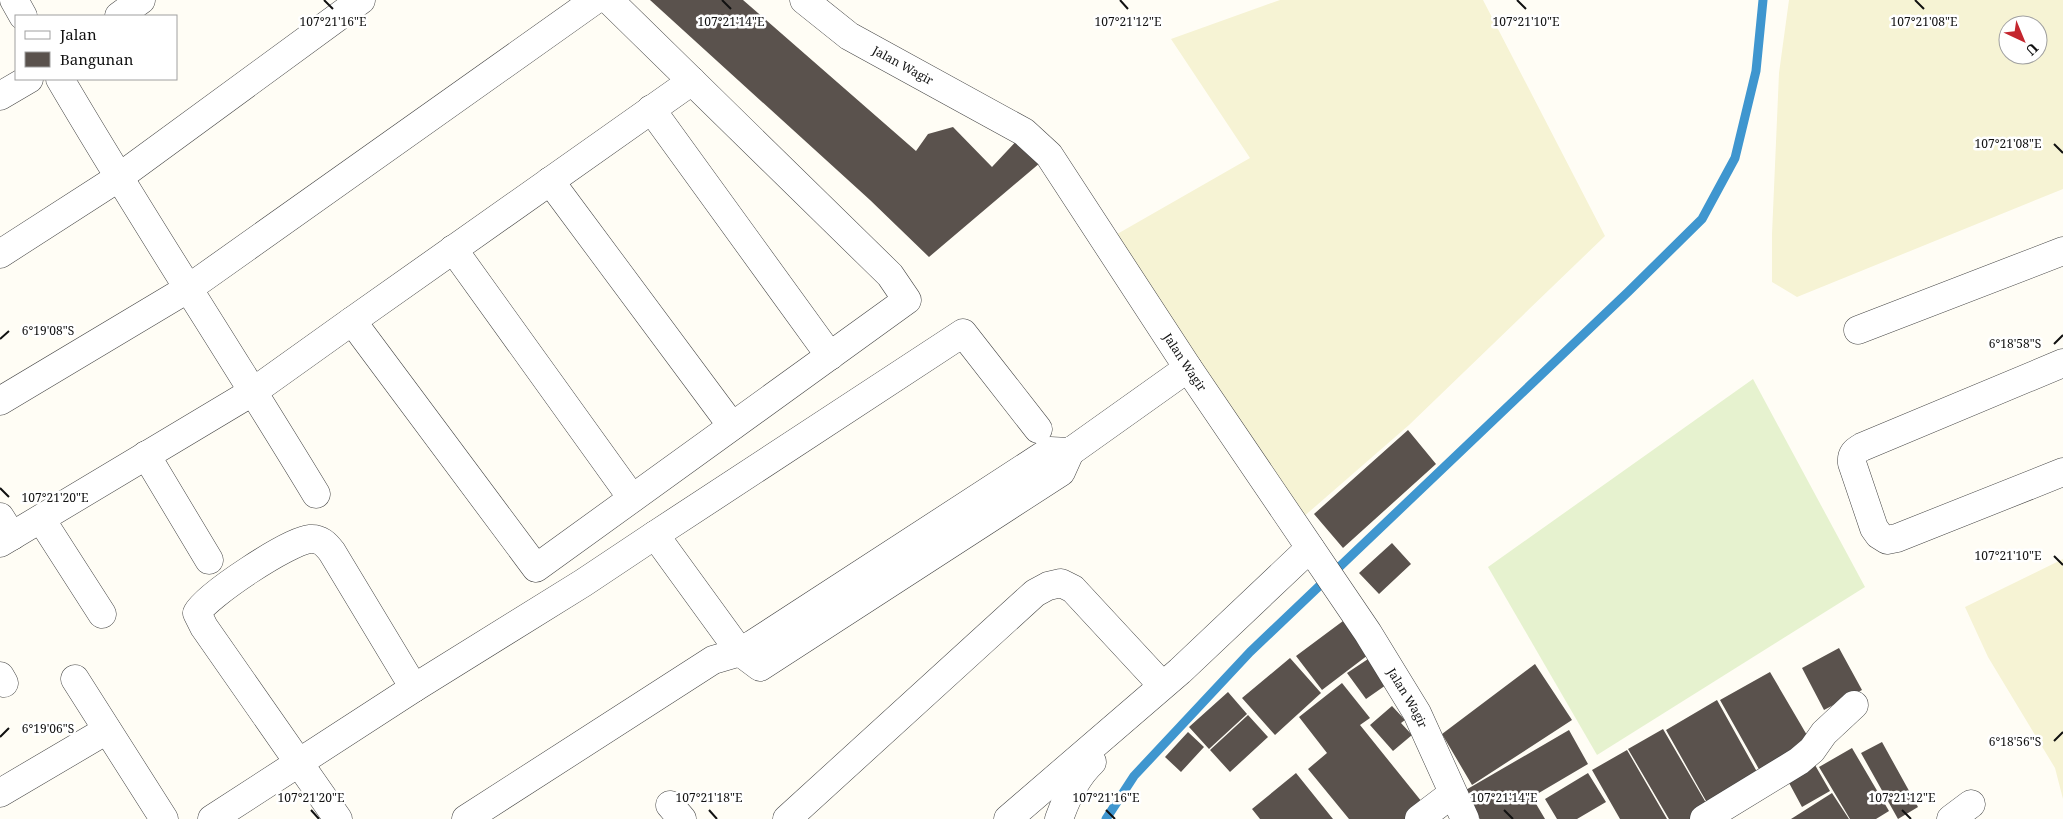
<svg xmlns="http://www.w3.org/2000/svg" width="2063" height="819" font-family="'Noto Serif',serif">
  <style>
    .farmland { fill: #f6f3d4; fill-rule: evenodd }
    .pitch { fill: #e6f2cf }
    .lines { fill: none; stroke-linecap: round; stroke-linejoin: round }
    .stream { stroke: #3f96cf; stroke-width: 9 }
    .building { fill: #5a524d }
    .minor-casing { stroke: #444; stroke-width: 29 }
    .minor { stroke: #fff; stroke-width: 28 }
    .ticks { fill: none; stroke: #111; stroke-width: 2 }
    .labels { text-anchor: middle; stroke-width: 5; stroke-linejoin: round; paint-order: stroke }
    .street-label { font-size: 12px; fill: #111; stroke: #fff }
    .ticks-label { font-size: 12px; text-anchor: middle; fill: #111; stroke: #fff; stroke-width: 5; stroke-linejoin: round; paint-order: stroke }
  </style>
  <rect width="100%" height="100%" fill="#fffdf5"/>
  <path class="farmland" d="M1280,0H1483L1605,236L1409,425L1294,525L1105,241L1250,158L1171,39Z
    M1789,0H2063V189L1797,297L1772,282V234L1779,73ZM2008,25H2038V55H2008Z
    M2063,559V799L2055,768L1988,657L1965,607Z"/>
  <path class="pitch" d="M1753,379L1865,587L1597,755L1488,567Z"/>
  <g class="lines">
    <path class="stream" d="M1106,819L1134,776L1250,652L1628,292L1702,219L1735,158L1756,71L1763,0"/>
  </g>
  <path class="building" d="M650,0H743L916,151L928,134L953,127L992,167L1023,134L1047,157L929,257L870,200Z
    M1408,430L1436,464L1343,548L1314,514Z
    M1392,543L1411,564L1379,594L1359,573Z
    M1343,621L1368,655L1322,690L1296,656Z
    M1839,648L1862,690L1824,710L1802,668Z
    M1290,658L1321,693L1275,735L1242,698Z
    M1368,659L1386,685L1366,699L1347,673Z
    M1535,664L1572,720L1472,785L1442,734Z
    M1770,672L1811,742L1760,771L1720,700Z
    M1342,683L1370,718L1360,725L1426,807L1411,819H1349L1308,769L1327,753L1299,717Z
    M1228,692L1247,714L1209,749L1189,727Z
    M1717,700L1761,779L1710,808L1666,730Z
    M1392,706L1405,720L1401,723L1412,735L1393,751L1370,725Z
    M1248,715L1268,737L1230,772L1210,750Z
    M1663,729L1709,808L1690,819H1669L1628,749Z
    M1569,730L1588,764L1532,797L1545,819H1480L1464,791Z
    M1188,732L1204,747L1181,772L1165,757Z
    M1882,742L1918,807L1898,819L1861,753Z
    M1852,748L1889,811L1876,819H1850L1819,767Z
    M1627,750L1667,819H1620L1592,770Z
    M1815,765L1830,791L1802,807L1788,781Z
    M1296,773L1333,819H1260L1252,809Z
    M1588,773L1606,802L1577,819H1557L1545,799Z
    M1832,793L1849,819H1791Z"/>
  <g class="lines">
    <g class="minor-casing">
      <g id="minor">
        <path d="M14,0L23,16"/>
        <path id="s1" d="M804,0L849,36L1024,132L1049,155L1188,368L1368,633L1417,713L1465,819"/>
        <path d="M119,16L141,0"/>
        <path d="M60,79C142,219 232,355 316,494"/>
        <path d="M0,96L29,79"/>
        <path d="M651,109L830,356"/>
        <path d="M550,181L732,426"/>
        <path d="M453,249L632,498"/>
        <path d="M0,254L118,178L361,0"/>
        <path d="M352,321L692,81"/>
        <path d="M1858,330L2063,251"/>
        <path d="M2063,363L1862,447C1855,451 1851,454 1852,463L1874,528L1879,535L1887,540L1897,538L2063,472"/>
        <path d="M0,401L189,288L595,0"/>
        <path d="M1038,429L963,333L655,535L740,652L760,667L1061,472L1070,452"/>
        <path d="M146,455L209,560"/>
        <path d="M0,517L12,536"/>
        <path d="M41,519L102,614"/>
        <path d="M0,543L254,391L352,321L536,568L907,300L890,275L609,0"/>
        <path d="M0,676L4,683"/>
        <path d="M75,679L164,819"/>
        <path d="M0,793L107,730"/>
        <path d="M670,805L682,819"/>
        <path d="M212,819L414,688L583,583L655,535"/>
        <path d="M338,819L204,627L197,613C207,595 289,541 310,539C320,538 326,544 332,552L414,688"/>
        <path d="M466,819L713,660L740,652L753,644L1050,451L1070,452L1188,368"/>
        <path d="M787,819L1035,593L1048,586L1061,583L1073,589L1162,685"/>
        <path d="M1008,819L1180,671L1310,548"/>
        <path d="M1059,819C1066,799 1076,777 1092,762"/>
        <path d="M1419,819L1452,794"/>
        <path d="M1704,819L1799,761L1812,750L1824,733L1854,705"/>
        <path d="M1951,819L1971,804"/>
      </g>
    </g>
    <use href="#minor" class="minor"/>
  </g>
  <path class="ticks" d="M324,0L333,9M722,0L731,9M1120,0L1128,9M1517,0L1526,9M1915,0L1924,9M2054,144L2063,153M0,339L9,331M2054,344L2063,335M0,488L9,497M2054,556L2063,565M0,737L9,728M2054,741L2063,732M311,810L319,819M709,810L717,819M1106,810L1115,819M1504,810L1513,819M1902,810L1911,819"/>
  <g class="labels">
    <g class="street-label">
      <text dy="4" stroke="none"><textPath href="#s1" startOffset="119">Jalan Wagir</textPath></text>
      <text dy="4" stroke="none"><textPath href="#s1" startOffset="539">Jalan Wagir</textPath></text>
      <text dy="4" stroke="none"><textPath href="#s1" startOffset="942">Jalan Wagir</textPath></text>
    </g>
  </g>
  <g class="ticks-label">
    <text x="333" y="26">107°21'16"E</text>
    <text x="731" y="26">107°21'14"E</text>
    <text x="1128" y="26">107°21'12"E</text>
    <text x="1526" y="26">107°21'10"E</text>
    <text x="1924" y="26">107°21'08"E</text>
    <text x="2008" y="148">107°21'08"E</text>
    <text x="48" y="335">6°19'08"S</text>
    <text x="2015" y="348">6°18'58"S</text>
    <text x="55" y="502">107°21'20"E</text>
    <text x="2008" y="560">107°21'10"E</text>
    <text x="48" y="733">6°19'06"S</text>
    <text x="2015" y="746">6°18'56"S</text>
    <text x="311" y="802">107°21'20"E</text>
    <text x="709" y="802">107°21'18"E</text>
    <text x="1106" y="802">107°21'16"E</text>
    <text x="1504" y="802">107°21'14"E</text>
    <text x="1902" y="802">107°21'12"E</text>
  </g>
  <rect x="15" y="15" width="162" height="65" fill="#ffffff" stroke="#a0a0a0"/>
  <rect x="25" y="31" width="25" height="8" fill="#ffffff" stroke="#a0a0a0"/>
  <text x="60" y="40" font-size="15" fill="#111111">Jalan</text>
  <rect x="25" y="52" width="25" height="15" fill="#5a524d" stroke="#a0a0a0"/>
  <text x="60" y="65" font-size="15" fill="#111111">Bangunan</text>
  <g transform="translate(2023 40) rotate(136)"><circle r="24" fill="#ffffff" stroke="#a0a0a0"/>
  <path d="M0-4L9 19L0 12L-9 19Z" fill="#c4262e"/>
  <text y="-8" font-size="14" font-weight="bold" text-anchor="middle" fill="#111111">U</text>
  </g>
</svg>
